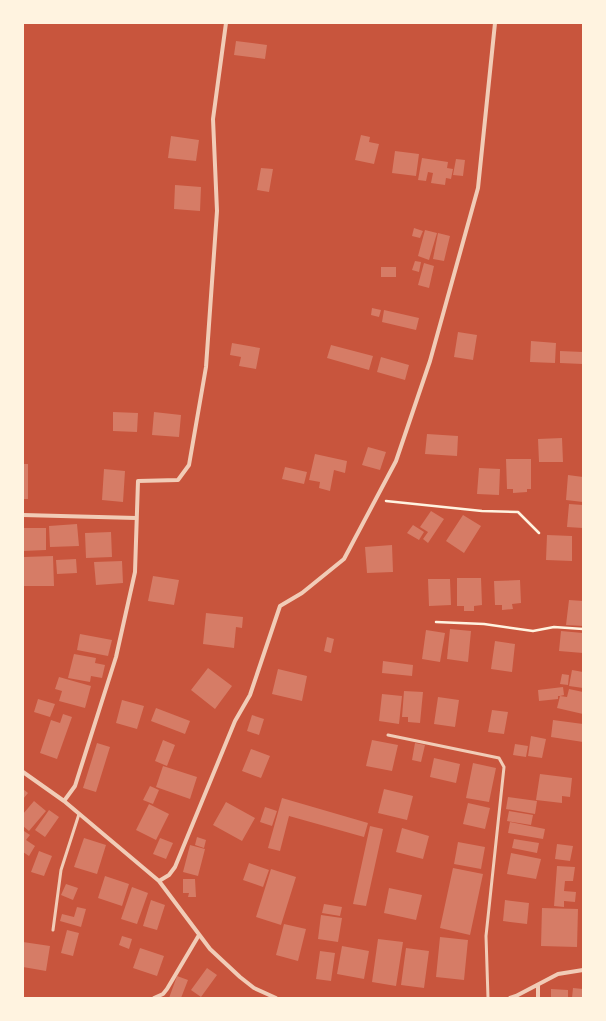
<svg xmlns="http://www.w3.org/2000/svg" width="606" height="1021" font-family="'Zilla Slab',serif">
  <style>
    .building { fill: #d67c66 }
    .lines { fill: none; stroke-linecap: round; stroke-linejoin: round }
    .path { stroke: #fff3e0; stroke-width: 2.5 }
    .service { stroke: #f1ccb7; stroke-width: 3 }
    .minor { stroke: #f1ccb7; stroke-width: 4 }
  </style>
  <rect width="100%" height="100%" fill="#c8553d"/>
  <path class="building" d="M236,41L267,45L265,59L234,55Z
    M361,135L370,137L369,142L379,144L374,164L355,160Z
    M171,136L199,140L196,161L168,158Z
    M395,151L419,154L416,176L392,173Z
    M422,158L448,162L447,168L453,169L451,179L446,178L445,185L431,183L433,173L428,172L426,181L418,180Z
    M456,159L465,160L463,176L453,175Z
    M261,168L273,169L269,192L257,190Z
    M175,185L201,187L200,211L174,209Z
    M414,228L423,231L420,238L412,236Z
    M425,230L437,233L429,260L418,256Z
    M438,233L450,236L444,261L433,259Z
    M415,261L421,262L419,272L412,270Z
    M424,263L434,266L429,288L418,285Z
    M381,267H396V277H381Z
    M372,308L381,310L379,317L371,315Z
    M384,310L419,318L416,330L382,322Z
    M458,332L477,335L473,360L454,357Z
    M531,341L556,343L555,363L530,362Z
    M232,343L260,348L256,369L239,366L241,357L230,355Z
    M331,345L373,356L369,370L327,358Z
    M560,351L583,352V364L560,363Z
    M381,357L409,365L405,380L377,372Z
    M113,412L138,413L137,432L113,431Z
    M154,412L181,415L179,437L152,435Z
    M427,434L458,436L457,456L425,454Z
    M562,438L563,462H539L538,439Z
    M368,447L386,452L380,470L362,465Z
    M315,454L347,461L345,473L334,470L330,491L319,488L320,482L309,480Z
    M506,459H531V489H527V492L513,493V489H507Z
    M23,464H28V499H23Z
    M285,467L307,472L304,484L282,479Z
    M479,468L500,469L499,495L477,494Z
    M104,469L125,471L123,502L102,500Z
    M568,475L583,477V502L566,500Z
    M569,504L583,505V528L567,527Z
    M431,511L444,519L428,543L423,539L428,532L420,527Z
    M463,515L481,526L464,553L446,541Z
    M77,524L79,546L50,547L49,526Z
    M413,525L424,532L419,540L407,533Z
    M23,528H46V550L23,551Z
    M111,532L112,557L86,558L85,533Z
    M547,535L572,536V561L546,560Z
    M392,545L393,572L367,573L365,547Z
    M53,556L54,586H24V557Z
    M76,559L77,573L57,574L56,560Z
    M122,561L123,583L96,585L94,562Z
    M153,576L179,580L174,605L148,601Z
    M457,578H481L482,605L474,606V611H464V606H457Z
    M428,579H450L451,605L429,606Z
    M520,580L521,603L512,604L513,609L502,610V605H495L494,581Z
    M569,600L583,601V626L566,625Z
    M206,613L243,617L242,628L236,627L234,648L203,644Z
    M450,629L471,631L468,662L447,659Z
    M426,630L445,633L440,662L422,659Z
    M561,631L583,633V653L559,651Z
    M80,634L112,640L108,656L77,650Z
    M327,637L334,639L331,653L324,651Z
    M495,641L515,644L512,672L491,669Z
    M74,654L96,658L95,663L105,665L102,678L91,676L90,682L68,678Z
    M383,661L413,665L412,676L382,673Z
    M208,668L232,686L215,709L191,690Z
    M278,669L307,676L302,701L272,694Z
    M572,670L583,672V688L569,686Z
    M562,674L569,675L568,685L560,684Z
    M59,677L91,686L85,708L59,701L62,691L55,689Z
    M563,687L564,695L560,696L567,697L569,689L583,692V714L557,708L560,696H558V699L539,701L538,690Z
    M404,691L423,692L420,723L408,722V717H402Z
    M382,694L402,696L399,724L379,721Z
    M438,697L459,700L455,727L434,724Z
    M38,699L55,704L50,717L34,712Z
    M122,700L144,706L137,729L116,723Z
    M156,708L190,721L185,734L151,721Z
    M492,710L508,712L504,734L488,732Z
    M63,714L72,717L57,759L40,753L51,720L60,723Z
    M252,715L264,719L259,735L247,731Z
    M553,720L583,724V742L551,737Z
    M531,736L546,739L542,758L528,756Z
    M163,740L175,745L167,766L155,761Z
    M372,740L398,745L392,771L366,766Z
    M97,743L110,747L96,792L83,788Z
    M415,743L425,745L421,762L412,760Z
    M515,744L528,746L526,757L513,755Z
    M251,749L270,756L261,778L242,771Z
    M434,758L460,764L456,783L430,777Z
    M473,763L496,768L489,802L466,798Z
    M163,766L197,777L190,799L156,787Z
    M540,774L572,778L570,797L562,796V803L536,800Z
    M150,786L159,790L153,804L143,800Z
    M23,789L28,793L23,799Z
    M384,789L413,796L407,820L378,813Z
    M508,797L537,801L535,814L506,809Z
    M282,798L368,823L364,837L289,816L280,851L268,848Z
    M34,801L46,811L29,831L23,826V814Z
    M226,802L255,818L242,841L213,825Z
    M468,803L490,808L485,829L463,824Z
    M149,804L169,814L156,840L136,830Z
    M265,807L277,811L272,826L260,822Z
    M49,810L59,817L45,837L35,830Z
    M509,811L533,815L531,825L507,821Z
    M510,822L545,829L543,839L508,833Z
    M370,826L383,829L366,906L353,904Z
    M402,828L429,836L423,859L396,852Z
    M24,831L30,835L26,840L35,846L29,856L23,852Z
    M197,837L206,840L204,848L195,845Z
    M84,838L106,845L97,874L74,867Z
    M160,838L173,843L166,859L153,854Z
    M514,839L539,843L537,853L512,848Z
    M458,842L485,847L481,869L454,864Z
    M557,844L573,846L570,861L555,859Z
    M190,845L205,849L198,876L183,872Z
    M39,851L52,856L44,876L31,872Z
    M511,853L541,859L536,879L507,874Z
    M249,863L269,870L263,887L243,880Z
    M557,866L575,867L573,881H565L564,891L576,892L575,902L564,901V907L554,906Z
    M453,868L483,874L470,935L440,928Z
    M271,869L296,877L281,925L256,917Z
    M105,876L129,884L122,906L98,898Z
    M183,879H195L196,897H188L189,893H183Z
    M66,884L78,888L73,900L61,895Z
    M132,887L148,893L137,924L121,919Z
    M389,888L422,895L416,920L384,913Z
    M151,900L165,905L157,930L143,926Z
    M505,900L529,903L527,924L503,921Z
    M324,904L342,907L340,916L322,913Z
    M77,907L86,909L81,927L60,921L62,914L74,917Z
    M542,908L578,909L577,947L541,946Z
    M321,915L342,918L338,942L318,939Z
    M284,924L306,929L298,961L276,955Z
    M67,930L79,933L73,956L61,953Z
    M122,936L132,939L129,949L119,945Z
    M440,937L468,940L464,980L436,977Z
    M378,939L403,942L396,986L372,982Z
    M23,942L50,946L46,971L23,967Z
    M342,946L369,951L364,979L337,974Z
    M140,948L164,956L157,976L133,968Z
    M406,948L429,951L424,988L401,985Z
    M320,951L335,953L331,981L316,979Z
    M207,968L217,975L201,997L191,990Z
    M177,976L188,980L181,998H169Z
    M573,988L583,989V998H572Z
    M551,989L568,990V998H551Z"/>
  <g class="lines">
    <path class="path" d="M386,501L482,511L518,512L539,533
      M436,622L484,624L533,631L554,627L583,629"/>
    <path class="service" d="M388,735L499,758L504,767L486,936L488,998
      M53,930L61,870L79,814"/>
    <path class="minor" d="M23,515L136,518
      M23,772L64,801L159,881L210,949L240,977L254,988L276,998
      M64,801L75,786L116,657L135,572L138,481L178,480L189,465L206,367L217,211L213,119L226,23
      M159,881L169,875L175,867L235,721L250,695L280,606L302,593L344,559L396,461L430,361L478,188L495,23
      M538,985V998
      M154,998L163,994L167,989L199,935
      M510,998L516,996L558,974L583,970"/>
  </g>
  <rect width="606" height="1021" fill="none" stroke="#fff3e0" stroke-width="48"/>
</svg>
